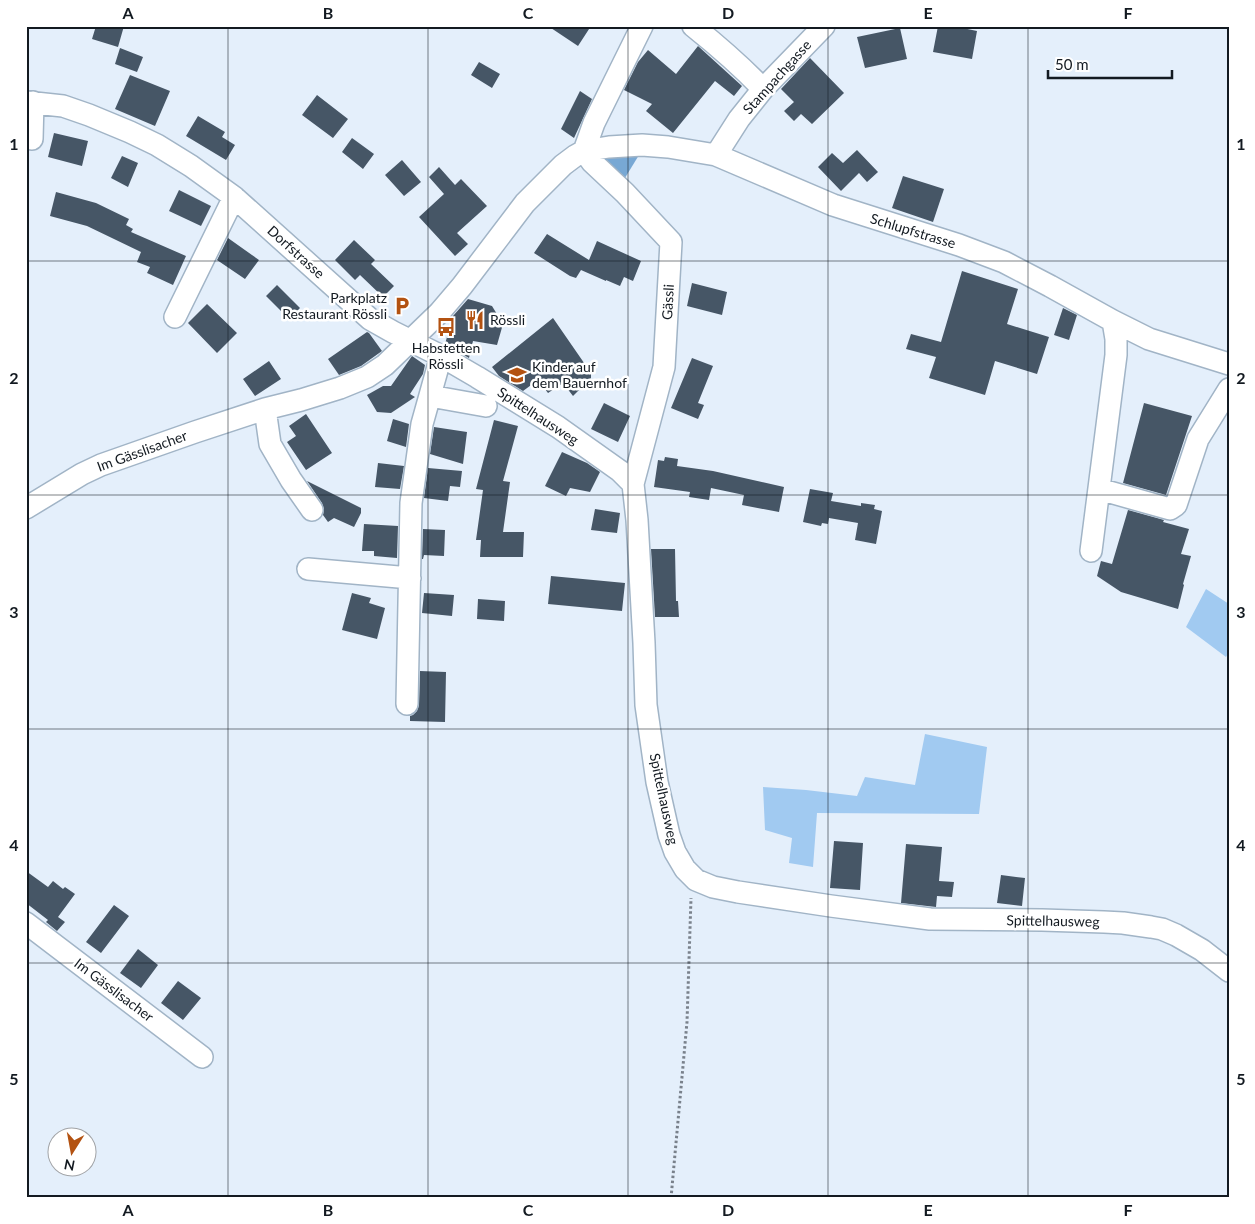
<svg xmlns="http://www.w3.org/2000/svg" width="1255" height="1224" font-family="Lato,sans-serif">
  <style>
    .green { fill: #a1caf1 }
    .water { fill: #78a8d4 }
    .building { fill: #465666 }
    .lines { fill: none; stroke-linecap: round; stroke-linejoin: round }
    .minor-casing { stroke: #a1b4c6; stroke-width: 24 }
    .path { stroke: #79818b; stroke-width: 3; stroke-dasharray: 2.5 2.5; stroke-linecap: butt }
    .minor { stroke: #fff; stroke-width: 21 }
    .grid { fill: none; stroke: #131a21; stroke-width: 1; stroke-opacity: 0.55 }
    .labels { text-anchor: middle; stroke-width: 5; stroke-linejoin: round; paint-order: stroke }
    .street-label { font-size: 14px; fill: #131a21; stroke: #fff }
    .poi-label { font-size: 14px; fill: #131a21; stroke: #fff; text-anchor: start }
    .neatline { fill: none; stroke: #131a21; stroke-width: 2 }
    .grid-label { font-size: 16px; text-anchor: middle; font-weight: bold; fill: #131a21 }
  </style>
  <rect width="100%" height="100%" fill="#e4effb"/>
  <path class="green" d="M1206,589L1229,604V652L1226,657L1186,627Z
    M925,734L987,747L979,814L817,813L813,867L789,863L792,838L765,830L763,787L806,790L857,796L865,777L915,785Z"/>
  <path class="water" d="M639,155L620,186L601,157Z"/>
  <path class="building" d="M96,26H124L118,47L92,39Z
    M548,26H591L578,46Z
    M938,26H953L977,31L972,59L933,52Z
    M900,28L907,59L865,68L857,37Z
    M698,46L742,86L734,96L715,81L673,133L646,111L652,104L624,90L638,62L648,50L676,74Z
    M120,48L143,57L137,72L115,64Z
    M810,58L844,93L812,124L801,114L794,121L784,111L794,102L781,89Z
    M479,62L500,74L492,88L471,75Z
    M130,75L170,91L155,126L115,109Z
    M580,91L592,99L574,138L561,129Z
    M317,95L348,119L333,138L302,115Z
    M198,116L225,132L222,137L235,145L226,160L186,136Z
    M54,133L88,141L82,166L48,157Z
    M352,138L374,154L363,169L342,152Z
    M857,150L878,172L867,182L859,173L841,191L818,167L832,153L843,163Z
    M122,156L138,163L128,187L111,178Z
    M402,160L421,182L404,196L385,175Z
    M439,167L455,185L461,179L487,206L457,233L468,244L455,256L419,217L444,194L429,177Z
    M903,176L944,189L933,222L892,208Z
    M179,190L211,206L201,226L169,211Z
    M56,192L96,203L129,219L126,225L133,229L131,232L186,256L173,285L147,273L150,267L137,262L141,252L87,226L50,216Z
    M547,234L589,260L597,241L641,261L633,281L624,277L620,286L606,280V281L581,270L576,278L570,276L534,253Z
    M228,238L259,260L245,279L217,260Z
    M354,240L375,260L371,264L394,286L383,297L360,275L355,280L335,260Z
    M962,271L1018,289L1007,324L1049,337L1037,374L995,361L985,395L929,378L936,357L906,349L911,334L941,342Z
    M692,283L727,292L722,315L687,306Z
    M277,285L300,308L289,319L266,296Z
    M468,299L492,306L503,324L497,345L473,341L469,358L445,344L453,316Z
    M207,304L237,333L217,353L188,323Z
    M1063,308L1077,315L1069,340L1054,335Z
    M553,318L591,373V378L573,396L563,383L548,393L538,380L523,391L499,376L492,367Z
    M367,332L369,333L382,351L361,366L339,375L328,359Z
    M412,356L425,365L423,374L410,394L415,397L391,413L377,412L367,395L383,386H391Z
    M692,358L713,366L698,403L704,405L698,419L671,408Z
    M269,361L281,379L255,396L243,379Z
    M604,403L630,416L618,442L591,429Z
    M1144,403L1192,416L1166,495L1123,483Z
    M306,414L332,453L306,470L287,442L296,436L289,426Z
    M393,419L409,424L406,447L387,441Z
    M494,420L518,426L503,481L510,482L503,532H524L523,557H480L481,540H476L483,490L476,489Z
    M434,427L467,432L463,464L430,454Z
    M562,452L587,463L600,472L590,492L570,488L566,496L545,486Z
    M665,457L678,459L677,466L713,471L784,487L779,512L742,505L744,495L711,488L709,500L689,497L690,492L654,487L658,460L664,461Z
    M378,463L404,466L400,489L375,487Z
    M428,468L462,471L460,487L450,486L448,501L424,498Z
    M307,481L361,508V513L354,527L334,518L328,522L323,515L324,509L322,503Z
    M810,489L833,493L831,501L861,506V503L875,505L874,509L882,511L876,544L855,540L858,523L829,518L828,524L822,523L821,526L803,522Z
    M595,509L620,513L617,533L591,530Z
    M1128,510L1164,520L1163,522L1189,529L1181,554L1191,556L1183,584L1184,585L1178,609L1121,592L1097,576L1101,561L1112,564Z
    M364,524L398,526L397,558L374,556V551H362Z
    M423,529L445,530L444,556L424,555L423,559H422Z
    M651,549H675L676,601H678L679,617H655Z
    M551,576L625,583L622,611L548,604Z
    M352,593L371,598L369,603L385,608L377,639L342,630Z
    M424,593L454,595L452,616L422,613Z
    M478,599L505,601L504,621L477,619Z
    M420,671L446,672L445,722L410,721V716L413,715L417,711L419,705Z
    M834,841L863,843L860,890L830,888Z
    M906,844L942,847L939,881L954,882L952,897L937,896L936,907L901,903Z
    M26,871L48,887L53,881L63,889L65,887L75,894L58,917L65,922L57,931L46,922L48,920L26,903Z
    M1001,875L1025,878L1022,906L997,903Z
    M114,905L129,916L101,953L86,942Z
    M138,949L158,965L141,988L120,973Z
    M178,981L201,998L183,1020L161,1003Z"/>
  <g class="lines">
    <g class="minor-casing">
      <path id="minor" d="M693,26C718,46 741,66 763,89
        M26,102L63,106L89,115L130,132L157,145L191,166L234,197L370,319L393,332L441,356L477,377L558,427L620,471L633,484L637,520L644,643L646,705L657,782L669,835L675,852L685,869L696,880L713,887L738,892L831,906L930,919L1042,920L1104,922L1123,923L1151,927L1162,929L1176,935L1202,950L1229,971
        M32,139L33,102
        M584,151L592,162L625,193L671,242L664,367L633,484
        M584,151L594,123L642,26
        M716,155L739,119L763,89L824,26
        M175,317L234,197
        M430,396L486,406
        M265,409L270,444L291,480L312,510
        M1099,489L1170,509L1176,505L1198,439L1229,389
        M26,508L82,474L101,465L195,432L265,409L301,400L340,388L367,377L385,365L439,313L462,286L525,203L563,165L575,156L584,151L609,147L642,145L668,147L716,155L833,205L959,245L1004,262L1050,286L1113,321L1149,339L1229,364
        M1091,551L1116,355V339L1113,321
        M308,569L410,578
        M407,704L411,503L422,424L441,356
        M26,923L202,1057"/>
    </g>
    <path class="path" d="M671,1198L687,1022L691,898"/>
    <use href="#minor" class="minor"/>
  </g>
  <path class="grid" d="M228,26V1198M428,26V1198M628,26V1198M828,26V1198M1028,26V1198M26,261H1229M26,495H1229M26,729H1229M26,963H1229"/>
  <defs>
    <g id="parking-bare" transform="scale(1.5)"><path d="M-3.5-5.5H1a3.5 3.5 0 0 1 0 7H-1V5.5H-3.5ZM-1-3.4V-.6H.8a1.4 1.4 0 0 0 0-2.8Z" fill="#b35211" stroke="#fff" stroke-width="2.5" paint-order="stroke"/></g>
    <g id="restaurant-bare" transform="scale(1.5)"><path d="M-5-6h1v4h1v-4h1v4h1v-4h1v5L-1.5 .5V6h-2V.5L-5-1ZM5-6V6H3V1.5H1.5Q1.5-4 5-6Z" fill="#b35211" stroke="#fff" stroke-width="2.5" paint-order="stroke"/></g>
    <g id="bus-bare" transform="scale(1.5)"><path d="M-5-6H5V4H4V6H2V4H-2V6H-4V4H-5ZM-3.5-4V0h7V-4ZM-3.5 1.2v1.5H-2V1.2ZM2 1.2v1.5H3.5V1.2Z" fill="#b35211" stroke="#fff" stroke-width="2.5" paint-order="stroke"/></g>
    <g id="school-bare" transform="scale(1.5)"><path d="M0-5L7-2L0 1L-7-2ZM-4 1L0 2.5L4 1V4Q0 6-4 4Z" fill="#b35211" stroke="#fff" stroke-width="2.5" paint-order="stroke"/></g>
  </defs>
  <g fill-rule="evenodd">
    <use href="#parking-bare" x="402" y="306"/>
    <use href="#restaurant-bare" x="475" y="320"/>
    <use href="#bus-bare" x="446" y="327"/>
    <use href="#school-bare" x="517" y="375"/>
  </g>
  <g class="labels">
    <g class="street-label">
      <text transform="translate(777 77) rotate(-48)" y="5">Stampachgasse</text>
      <text transform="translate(913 231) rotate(17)" y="5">Schlupfstrasse</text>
      <text transform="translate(296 252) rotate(42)" y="5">Dorfstrasse</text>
      <text transform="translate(668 302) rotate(-87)" y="5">Gässli</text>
      <text transform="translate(538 416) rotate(33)" y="5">Spittelhausweg</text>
      <text transform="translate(142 451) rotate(-20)" y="5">Im Gässlisacher</text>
      <text transform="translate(664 799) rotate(78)" y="5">Spittelhausweg</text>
      <text transform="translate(1053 921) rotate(1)" y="5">Spittelhausweg</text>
      <text transform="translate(114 990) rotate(37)" y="5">Im Gässlisacher</text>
    </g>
    <g class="poi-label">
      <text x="387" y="303" text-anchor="end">Parkplatz<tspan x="387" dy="16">Restaurant Rössli</tspan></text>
      <text x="490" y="325">Rössli</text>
      <text x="446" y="353" text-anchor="middle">Habstetten<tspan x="446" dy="16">Rössli</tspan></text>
      <text x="532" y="372">Kinder auf<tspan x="532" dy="16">dem Bauernhof</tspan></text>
    </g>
  </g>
  <rect width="1255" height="1224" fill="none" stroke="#ffffff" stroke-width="55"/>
  <g transform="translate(72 1152) rotate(191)"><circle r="24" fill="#ffffff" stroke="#a1a3a6"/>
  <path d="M0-4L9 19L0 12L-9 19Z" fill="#b35211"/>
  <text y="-8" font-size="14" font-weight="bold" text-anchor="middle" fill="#131a21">N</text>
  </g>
  <path d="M1048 70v8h124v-8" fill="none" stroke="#131a21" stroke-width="2.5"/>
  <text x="1055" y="70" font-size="15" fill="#131a21" stroke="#ffffff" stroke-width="4" paint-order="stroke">50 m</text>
  <rect x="28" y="28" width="1200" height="1168" class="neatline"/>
  <g class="grid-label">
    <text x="128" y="19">A</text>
    <text x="328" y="19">B</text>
    <text x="528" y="19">C</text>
    <text x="728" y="19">D</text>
    <text x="928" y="19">E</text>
    <text x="1128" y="19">F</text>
    <text x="14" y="150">1</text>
    <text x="1241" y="150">1</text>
    <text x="14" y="384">2</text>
    <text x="1241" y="384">2</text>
    <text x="14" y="618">3</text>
    <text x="1241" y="618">3</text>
    <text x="14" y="851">4</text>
    <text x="1241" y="851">4</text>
    <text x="14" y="1085">5</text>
    <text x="1241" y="1085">5</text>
    <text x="128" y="1216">A</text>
    <text x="328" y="1216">B</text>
    <text x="528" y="1216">C</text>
    <text x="728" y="1216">D</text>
    <text x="928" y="1216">E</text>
    <text x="1128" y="1216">F</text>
  </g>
</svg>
